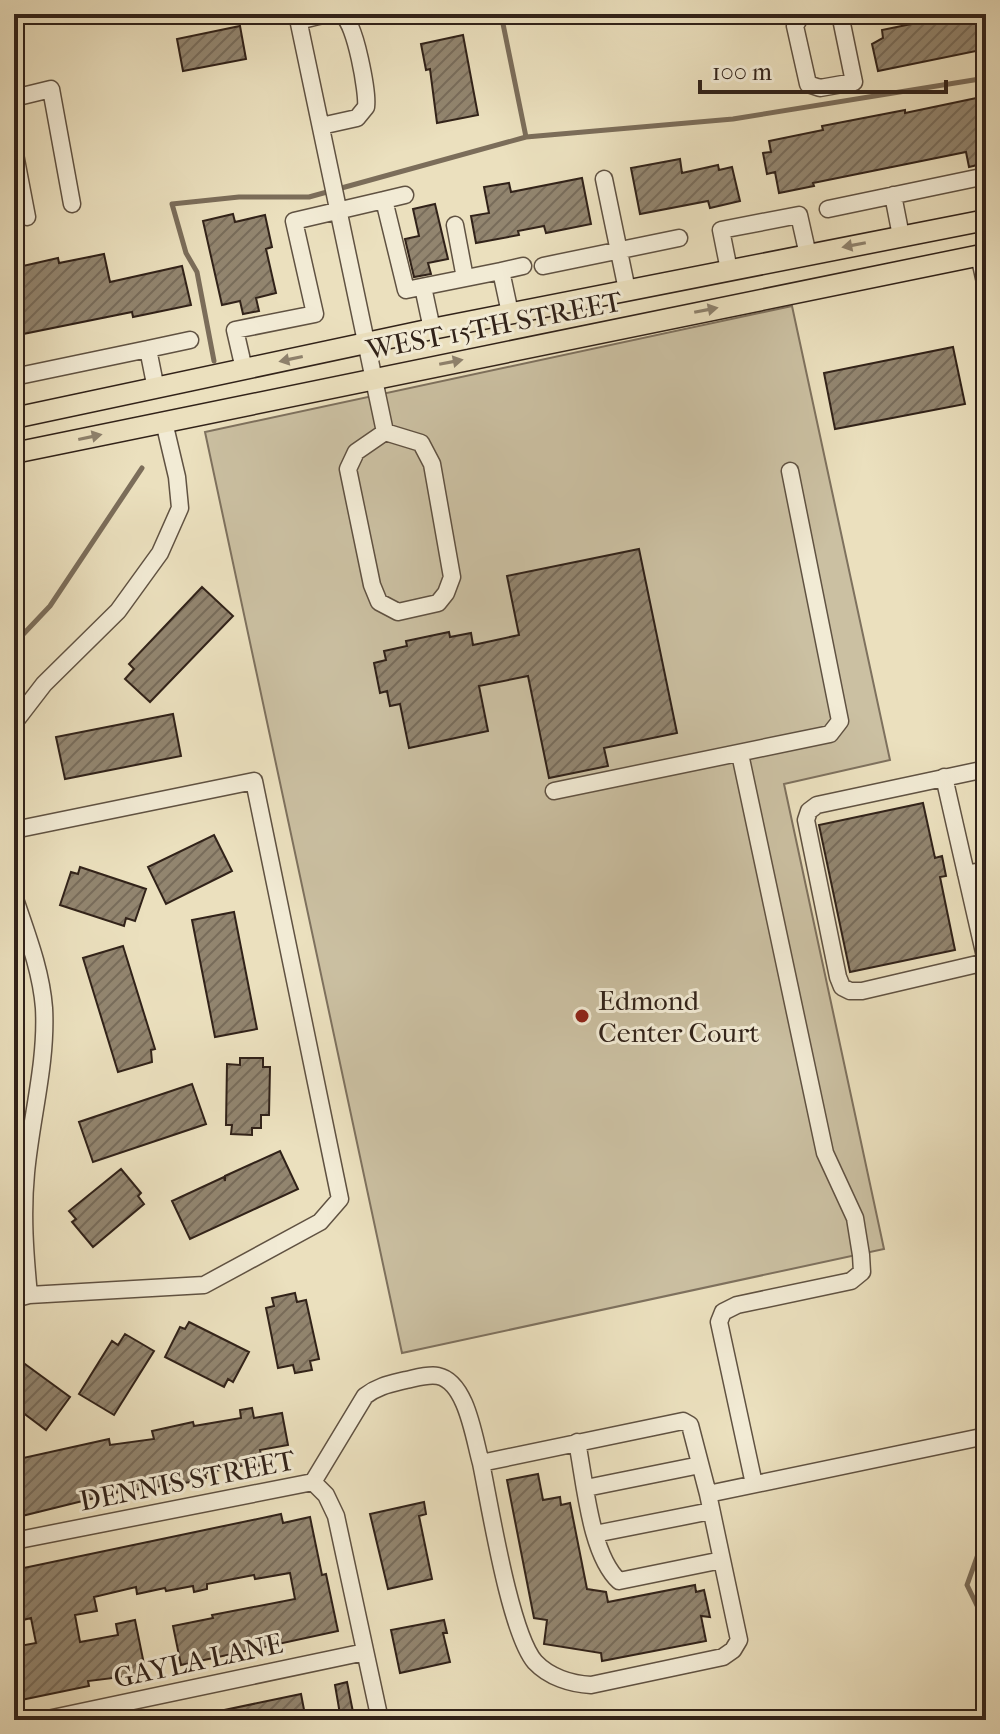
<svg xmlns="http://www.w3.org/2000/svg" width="1000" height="1734" font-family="'IM FELL French Canon',serif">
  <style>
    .pitch { fill: #cbc0a2; stroke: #7e715e; stroke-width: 2 }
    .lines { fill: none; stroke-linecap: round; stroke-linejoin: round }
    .stream { stroke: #7b6d5a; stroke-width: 5 }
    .building { fill: url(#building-hatch); stroke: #312219; stroke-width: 2 }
    .minor-casing { stroke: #605242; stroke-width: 19 }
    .major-casing { stroke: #312219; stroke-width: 23 }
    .minor { stroke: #f2ebd5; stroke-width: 16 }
    .major { stroke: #ebe0be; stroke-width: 20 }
    .oneway { fill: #8e816c }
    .poi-dot { fill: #8f2418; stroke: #f2ebd5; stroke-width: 3 }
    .labels { text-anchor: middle; stroke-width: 6; stroke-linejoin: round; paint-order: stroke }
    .street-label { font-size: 28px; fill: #312219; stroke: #f2ebd5 }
    .poi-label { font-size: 28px; fill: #312219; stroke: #f2ebd5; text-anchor: start }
  </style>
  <defs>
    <pattern id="building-hatch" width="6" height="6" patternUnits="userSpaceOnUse" patternTransform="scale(2)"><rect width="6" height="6" fill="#92856f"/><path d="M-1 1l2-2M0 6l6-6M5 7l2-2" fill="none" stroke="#786c5a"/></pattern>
  </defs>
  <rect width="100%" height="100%" fill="#ebe0be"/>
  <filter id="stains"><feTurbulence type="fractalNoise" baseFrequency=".0025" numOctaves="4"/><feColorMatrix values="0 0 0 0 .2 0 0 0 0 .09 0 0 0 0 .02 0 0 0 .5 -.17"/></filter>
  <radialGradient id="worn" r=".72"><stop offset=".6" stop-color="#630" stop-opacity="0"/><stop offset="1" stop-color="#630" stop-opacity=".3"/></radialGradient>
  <path class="pitch" d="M792,306L890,760L784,784L884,1249L402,1353L205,432Z"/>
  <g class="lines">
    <path class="stream" d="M501,14L526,137
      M214,361L197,272L186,253L172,204L239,197H309L526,137L733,119L986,78
      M14,644L50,606L142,468
      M986,1532L967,1585L986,1624
      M929,1720L951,1717L967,1720"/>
  </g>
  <path class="building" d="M925,14H977L986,25V49L878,71L872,44L883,38L882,30L916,23Z
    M240,26L246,59L183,71L177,39Z
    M463,35L478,115L437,123L430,69L426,70L421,44Z
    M986,96V163L969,167L966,152L813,183L814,186L779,193L775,172L767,174L763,153L771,152L769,141L823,130L822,126L905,110V113Z
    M680,159L682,173L718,165L719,170L732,167L740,201L710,208L708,201L640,214L631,168Z
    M582,178L591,224L546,233L544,226L518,231L519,235L476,243L471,216L489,213L484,187L509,183L511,192Z
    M435,204L448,259L428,263L431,274L414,277L405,239L419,236L413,209Z
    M233,214L235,222L265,215L272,247L266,249L276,293L256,298L259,311L243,314L240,301L222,305L203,221Z
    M104,254L110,282L182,266L191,305L133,317L132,312L23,334L14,295V268L58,258L59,263Z
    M953,347L965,404L835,429L824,373Z
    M639,549L677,733L604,748L608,766L549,778L528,676L479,686L488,731L409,748L400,704L390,706L387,691L380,693L374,663L386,660L384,651L407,646L406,641L449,632L450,637L471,633L473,645L519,635L507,576Z
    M202,587L233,616L150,702L125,679L134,669L129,664Z
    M173,714L181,756L65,779L56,737Z
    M923,803L935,858L942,856L946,876L940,877L955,950L850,972L819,825Z
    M214,835L232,871L166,904L148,867Z
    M80,867L146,889L135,921L126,918L124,926L60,905L71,872L78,874Z
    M234,912L257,1029L215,1037L192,920Z
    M123,946L155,1049L151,1050L152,1062L118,1072L83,958Z
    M240,1058H263V1067H270L269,1115H261V1128H252V1135L231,1134L232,1125H226L227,1064L240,1065Z
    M192,1084L206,1124L93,1162L79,1122Z
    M280,1151L298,1189L190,1239L172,1201L224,1177L225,1181V1176Z
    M121,1169L141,1193L138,1196L144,1204L93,1247L72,1222L76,1219L69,1211Z
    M295,1293L297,1302L306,1300L319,1359L310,1361L312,1370L295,1373L293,1365L278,1368L266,1308L274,1306L272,1298Z
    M189,1322L249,1352L233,1382L228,1379L224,1387L165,1357L180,1327L185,1329Z
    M125,1334L154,1351L114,1415L79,1394L112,1341L118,1345Z
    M14,1356L70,1397L46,1430L14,1406Z
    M252,1408L254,1418L282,1413L288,1445L260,1450L263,1465L251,1467L250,1464L205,1473L206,1478L191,1482L119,1492L22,1516L14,1481V1460L109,1439L110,1445L154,1439L152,1431L193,1422L194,1426L241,1418L240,1410Z
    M538,1474L543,1500L560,1497L561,1505L570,1503L587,1589L606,1592L608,1602L695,1585L696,1592L704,1590L710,1617L701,1616L706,1641L602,1661L601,1653L544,1644L547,1620L534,1618L507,1480Z
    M424,1502L426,1514L419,1516L432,1579L388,1589L370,1514Z
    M281,1514L283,1523L310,1517L322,1575L326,1574L338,1631L181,1665L173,1626L213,1618L212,1615L295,1599L290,1573L255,1579L254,1575L207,1584V1589L194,1592L193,1586L166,1591L165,1588L137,1594L136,1587L94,1597L97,1611L75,1615L80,1642L118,1635L116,1624L135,1620L146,1674L88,1681L89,1686L21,1700L14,1664V1647L36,1643L31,1618L23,1620L14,1570Z
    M444,1620L447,1633H443L450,1662L400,1673L391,1630Z
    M347,1682L354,1717L341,1720L335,1685Z
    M301,1694L306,1720H206L205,1714Z"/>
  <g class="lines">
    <g class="minor-casing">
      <path id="minor" d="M109,14H113
        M297,14L385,432L421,443L432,464L452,577L446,593L438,603L398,612L379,602L372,585L348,469L356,452L385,432
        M802,14L795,26L808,84L820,88L854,82L840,14
        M298,21C310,19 331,10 343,16C355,22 368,93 366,107L357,118L321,126
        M14,98L51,89L72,204
        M14,149L27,217
        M604,179L627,290
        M893,195L901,236
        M384,200L405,195
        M828,209L986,176
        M455,225L465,278
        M979,255L986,287
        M543,266L679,238
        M729,270L721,230L799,215L808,255
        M501,271L523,266
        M423,287L432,329
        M148,349L190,340
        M244,369L235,330L315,314L294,221L384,200L406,290L501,271L510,313
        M14,377L148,349L156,389
        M14,723L44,684L118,611L160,553L180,508L177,477L164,422
        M740,754L825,1153L855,1218L861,1255L862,1272L851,1281L737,1305L723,1312L719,1322L754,1484
        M986,769L817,805L809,811L806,820L838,977L842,987L850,991H862L986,962
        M944,777L986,961
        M554,791L830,734L840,721L790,471
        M14,830L254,781L340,1199L320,1222L204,1285L29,1295
        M966,874L986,870
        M14,896C26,932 41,969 44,1008C47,1063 31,1118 26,1173C22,1214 25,1254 29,1295L14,1299
        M577,1442C585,1482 590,1554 619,1581L722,1560
        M481,1463C490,1506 510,1633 535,1662C549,1677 571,1684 591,1685L723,1657L733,1650L739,1640L708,1494
        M313,1482L365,1396C378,1386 390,1384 406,1380C416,1378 428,1374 438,1376C467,1382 474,1439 481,1463L683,1421L690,1425L708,1494L986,1436
        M586,1488L700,1465
        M595,1534L711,1511
        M14,1541L313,1482L326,1495L336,1516L380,1720
        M43,1720L365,1652"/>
    </g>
    <g class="major-casing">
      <path id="major" d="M14,418L432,329L986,220
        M14,453L986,254"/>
    </g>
    <use href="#minor" class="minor"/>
    <use href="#major" class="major"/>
  </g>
  <defs><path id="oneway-solid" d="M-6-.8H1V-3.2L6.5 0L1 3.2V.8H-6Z" transform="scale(2)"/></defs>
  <g class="oneway">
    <use href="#oneway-solid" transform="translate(854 245) rotate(169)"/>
    <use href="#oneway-solid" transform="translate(706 310) rotate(-11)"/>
    <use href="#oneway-solid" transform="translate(291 359) rotate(168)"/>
    <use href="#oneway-solid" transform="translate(451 362) rotate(-11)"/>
    <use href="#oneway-solid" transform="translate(90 437) rotate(-12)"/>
  </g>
  <circle class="poi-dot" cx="582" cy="1016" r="8"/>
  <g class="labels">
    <g class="street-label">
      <text transform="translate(494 325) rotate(-11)" y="10">WEST 15TH STREET</text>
      <text transform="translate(187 1480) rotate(-11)" y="10">DENNIS STREET</text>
      <text transform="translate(198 1660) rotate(-12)" y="10">GAYLA LANE</text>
    </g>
    <g class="poi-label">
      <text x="598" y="1010">Edmond<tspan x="598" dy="32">Center Court</tspan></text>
    </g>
  </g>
  <rect width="1000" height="1734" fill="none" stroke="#ebe0be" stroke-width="48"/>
  <rect x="16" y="16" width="968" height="1702" fill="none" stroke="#312219" stroke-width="4"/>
  <rect x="24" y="24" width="952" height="1686" fill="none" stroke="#312219" stroke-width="2"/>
  <path d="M700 80v12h246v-12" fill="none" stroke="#312219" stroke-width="4"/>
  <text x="712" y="80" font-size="24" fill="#312219" stroke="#f2ebd5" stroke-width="6" paint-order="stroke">100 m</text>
  <rect width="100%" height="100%" filter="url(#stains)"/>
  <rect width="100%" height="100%" fill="url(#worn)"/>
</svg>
